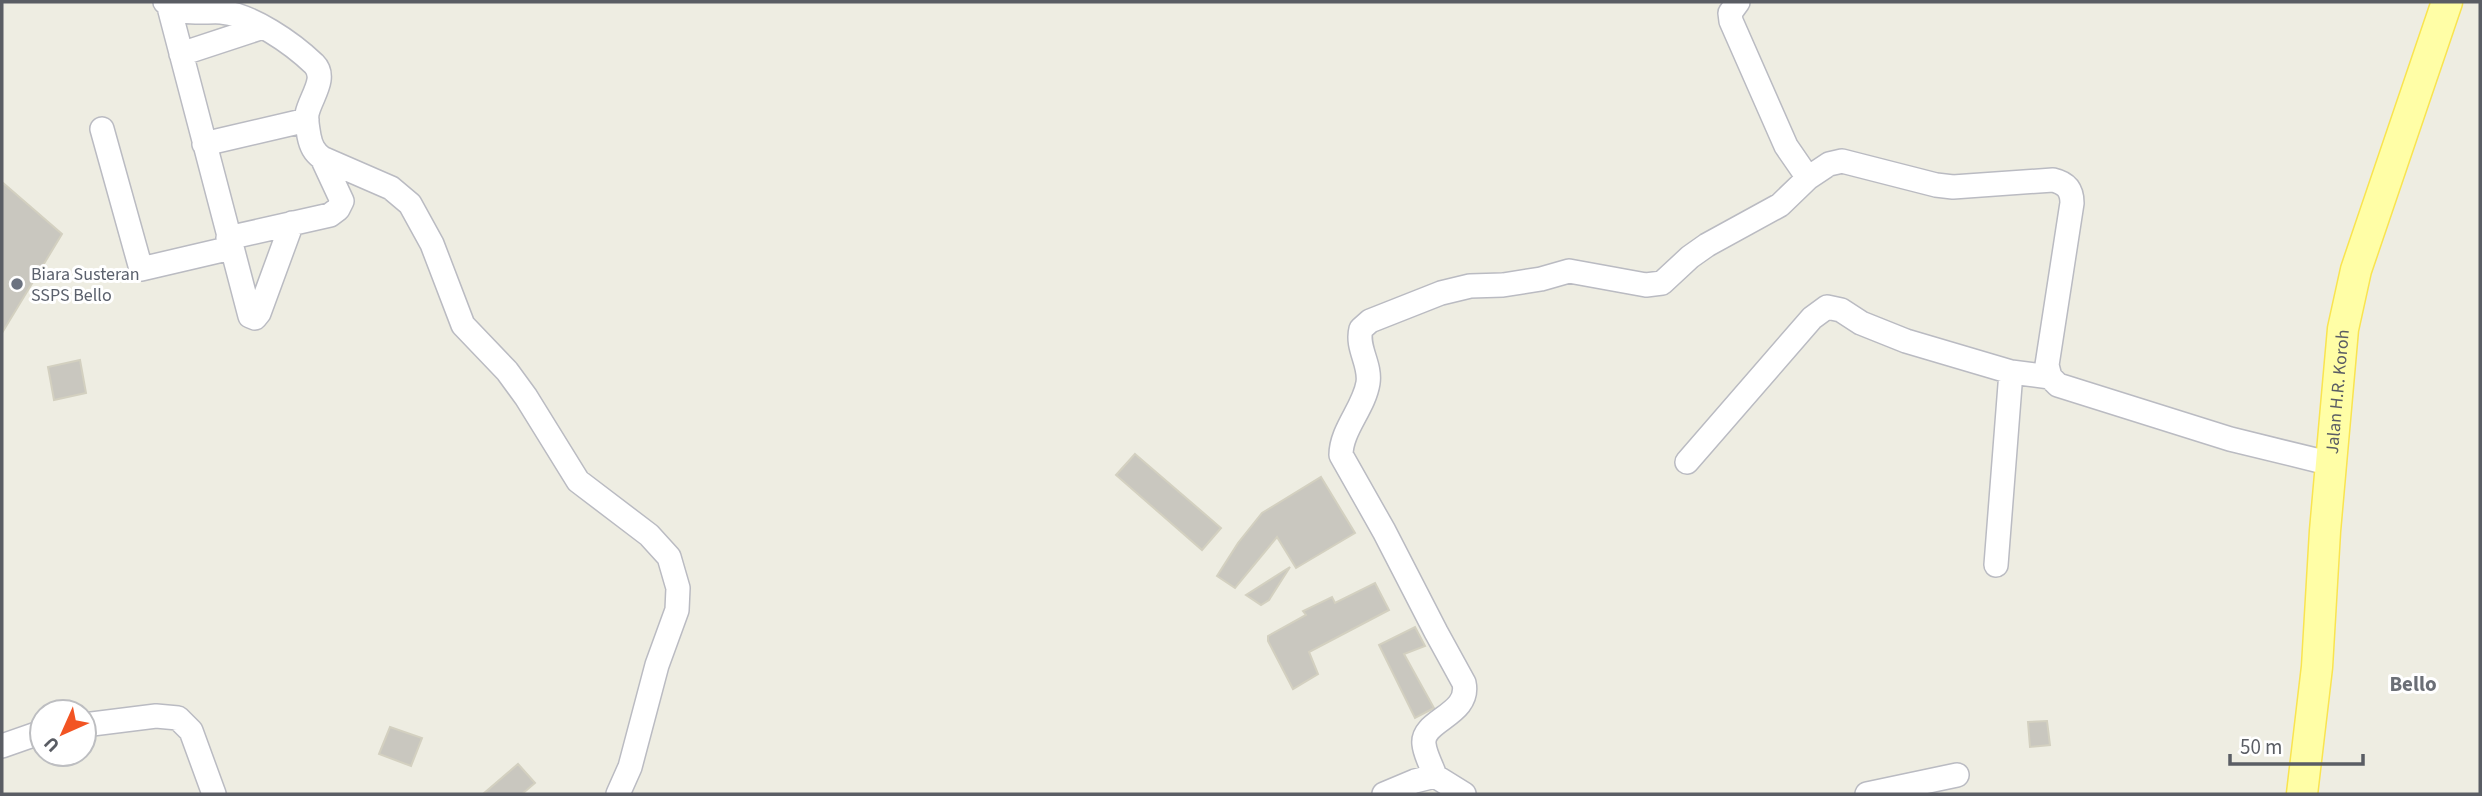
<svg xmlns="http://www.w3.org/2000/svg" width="2482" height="796" font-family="'Source Sans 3',sans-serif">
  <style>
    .building { fill: #c9c7bf; stroke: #d3d0c0; stroke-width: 2 }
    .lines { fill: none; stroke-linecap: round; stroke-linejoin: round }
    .minor-casing { stroke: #babbc2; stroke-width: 26 }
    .major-casing { stroke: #f9e450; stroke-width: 33 }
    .minor { stroke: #fff; stroke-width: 23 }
    .major { stroke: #fffea6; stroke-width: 30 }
    .worship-dot { fill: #6b7280; stroke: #fff; stroke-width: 2.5 }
    .labels { text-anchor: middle; stroke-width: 6; stroke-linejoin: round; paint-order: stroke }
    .worship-label { font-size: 18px; fill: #5b616d; stroke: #fff; text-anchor: start }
    .street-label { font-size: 18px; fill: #5a5d64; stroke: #fff }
    .quarter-label { font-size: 21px; font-weight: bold; fill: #6b6f76; stroke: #fff }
  </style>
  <rect width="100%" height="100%" fill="#eeede2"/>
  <path class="building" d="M2,182L62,234L2,333Z
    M80,360L86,393L54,400L48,367Z
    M1135,454L1221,528L1202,550L1116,475Z
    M1321,477L1355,533L1296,568L1277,537L1235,588L1217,576L1238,543L1262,513Z
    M1290,567L1269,600L1261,605L1246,595Z
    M1375,583L1389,610L1309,652L1318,674L1293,689L1268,641V636L1306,615L1303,611L1332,597L1335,603Z
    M1415,627L1425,646L1404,654L1434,708L1415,718L1379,645Z
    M2047,721L2050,745L2030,747L2028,722Z
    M390,727L422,738L411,766L379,754Z
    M518,764L535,783L522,794H483Z"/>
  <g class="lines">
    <g class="minor-casing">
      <path id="minor" d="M165,2C176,16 205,11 221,12C252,15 292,43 314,64C328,78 310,98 307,114C306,121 308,129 309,136C311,146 314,152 322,158L391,188L410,204L432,244L463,325L507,371L526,397L578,481L649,535L669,557L678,588L677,610L657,665L630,767L618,794
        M1738,2L1730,13L1731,21L1786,146L1808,178L1829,164L1842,161L1936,185L1953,187L2053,180C2066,183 2072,190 2072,203L2047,365L2050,377L2058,385L2230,439L2332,464
        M169,7L250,316L255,318L259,313L292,223
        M181,54L263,27
        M102,129L141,269L231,248
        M204,144L307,120
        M228,238L330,215L338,209L342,201L322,158
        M1687,462L1812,318L1827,307L1841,310L1861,323L1906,341L2011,372L2050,377
        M1996,565L2011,372
        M84,725L156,716L178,718L191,731L214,794
        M2,746L42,732
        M1435,776C1432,766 1425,755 1424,744C1421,720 1471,715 1464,683L1436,632L1384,531L1341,455C1341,430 1364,408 1368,383C1371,364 1356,348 1361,329L1370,321L1441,293L1470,286L1503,285L1541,279L1569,271L1646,285L1662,283L1690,257L1707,245L1780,205L1808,178
        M1384,794L1415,781L1435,776L1464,794
        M1867,794L1957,775"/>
    </g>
    <g class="major-casing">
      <g id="major">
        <path id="s1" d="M2302,794L2317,667L2325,531L2343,329L2356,270L2447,2"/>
      </g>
    </g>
    <use href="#minor" class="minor"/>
    <use href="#major" class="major"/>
  </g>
  <circle class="worship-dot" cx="17" cy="284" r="7"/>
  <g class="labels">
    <g class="worship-label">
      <text x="31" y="280">Biara Susteran<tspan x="31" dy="21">SSPS Bello</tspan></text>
    </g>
    <g class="street-label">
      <text dy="6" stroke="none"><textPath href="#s1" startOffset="404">Jalan H.R. Koroh</textPath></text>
    </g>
    <g class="quarter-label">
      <text x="2413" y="691">Bello</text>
    </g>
  </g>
  <rect width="2482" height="796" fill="none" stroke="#5a5d64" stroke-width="7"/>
  <g transform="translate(63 733) rotate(225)"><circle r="33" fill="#ffffff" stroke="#bdbec1" stroke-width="2"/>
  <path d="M0-5L12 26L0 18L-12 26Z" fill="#f25423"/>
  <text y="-10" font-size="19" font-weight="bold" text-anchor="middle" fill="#5a5d64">U</text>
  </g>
  <path d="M2230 754v10h133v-10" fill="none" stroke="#5a5d64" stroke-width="3.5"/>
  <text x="2240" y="754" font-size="21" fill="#5a5d64" stroke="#ffffff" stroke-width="5" paint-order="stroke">50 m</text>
</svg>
